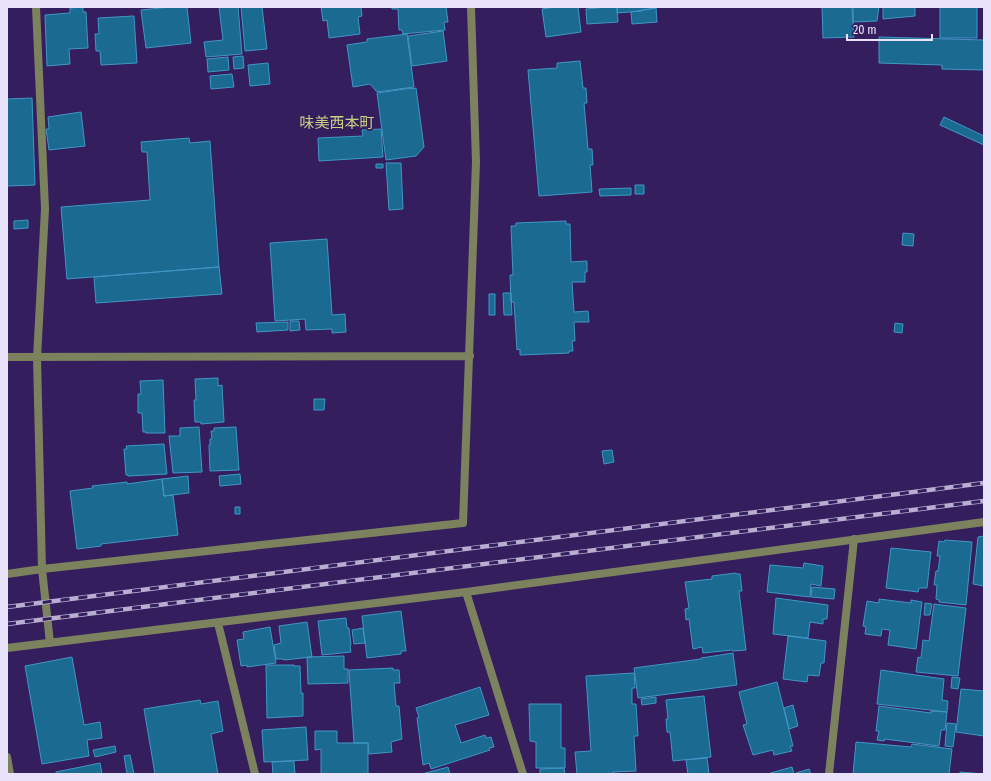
<svg xmlns="http://www.w3.org/2000/svg" width="991" height="781" font-family="'Fira Sans Condensed','Noto Sans JP',sans-serif">
  <style>
    .building { fill: #1a6a91; stroke: #4097c5 }
    .lines { fill: none; stroke-linecap: round; stroke-linejoin: round }
    .minor { stroke: #7c825d; stroke-width: 8 }
    .rail-casing { stroke: #b8aed1; stroke-width: 4.5 }
    .rail { stroke: #351e5e; stroke-width: 3; stroke-dasharray: 9; stroke-linecap: butt }
    .labels { text-anchor: middle; stroke-width: 3.5; stroke-linejoin: round; paint-order: stroke }
    .quarter-label { font-size: 15px; fill: #c6d185; stroke: #351e5e }
  </style>
  <rect width="100%" height="100%" fill="#351e5e"/>
  <path class="building" d="M83,7V12H86L88,48L69,49L70,64L47,66L45,15L70,13V8Z
    M170,7H187L191,43L146,48L141,10Z
    M219,7H238L242,54L206,57L204,42L223,40Z
    M241,7H262L267,49L245,51Z
    M321,7H361L362,16L358,17L360,34L329,38L327,20L323,21Z
    M392,7H446L448,22H444L445,30L403,34L402,30H399L398,9H392Z
    M556,7H578L581,32L546,37L542,9Z
    M607,7H617L618,22L587,24L586,9Z
    M617,7H657V8L642,10V11L617,13Z
    M822,7H852L854,37L823,38Z
    M853,7H879L877,21L853,22Z
    M883,7H915V16L883,19Z
    M940,7H977V38H940Z
    M656,8L657,22L632,24L631,12Z
    M134,16L137,63L101,65L100,51H96L95,34H99L98,18Z
    M443,31L447,61L412,66L408,36Z
    M407,34L414,87L377,92L370,84L353,87L347,45L367,42V39Z
    M879,37L984,40V70L942,69V65L879,63Z
    M243,56L244,68L234,69L233,57Z
    M228,57L229,70L208,72L207,59Z
    M580,61L583,88H586L587,103H584L588,149H592L593,165H590L592,192L539,196L528,70L557,68V63Z
    M268,63L270,84L250,86L248,65Z
    M232,74L234,87L211,89L210,76Z
    M412,88V89L416,88L424,147L416,156L386,160L377,93Z
    M32,98L35,185L7,186V99Z
    M81,112L85,146L49,150L46,129H49L48,117Z
    M944,117L984,136V145L940,125Z
    M381,129L383,157L319,161L318,138L363,136L362,130Z
    M189,138L190,143L210,141L219,267L67,279L61,207L150,200L147,152H142L141,142Z
    M386,163H401L403,209L389,210Z
    M376,164H383V168H376Z
    M635,185H644V194H635Z
    M631,188V195L600,196L599,189Z
    M28,220V228L14,229V221Z
    M566,221V224H570L571,262L587,261V272H585V282H572L574,312L588,311L589,322H574L575,341H572L573,351H569V353L520,355V349L517,350L514,302H511L510,275H513L511,226H516V223Z
    M903,233L914,234L913,246L902,245Z
    M327,239L332,315L345,314L346,332L332,333V329L306,330L305,319L275,321L270,243Z
    M219,267L222,294L96,303L94,277Z
    M503,293H511L512,315H504Z
    M489,294H495V315H489Z
    M290,321H299L300,330L290,331Z
    M288,322V330L257,332L256,323Z
    M895,323L903,324L902,333L894,332Z
    M218,378V386L222,385L224,422L201,424V422H195L194,400H196L195,379Z
    M163,380L165,433H146V432H143L142,413H138V394H141L140,381Z
    M314,399H325L324,410H314Z
    M199,427L202,472L173,473L169,436H180V428Z
    M236,427L239,470L210,471L209,445H210V439H212L211,431H214V428Z
    M164,444L167,474L128,476V475H126L124,449H127L126,446Z
    M612,450L614,462L604,464L602,451Z
    M240,474L241,484L220,486L219,476Z
    M188,476L189,493L164,496L162,479Z
    M162,479L164,496L173,495L178,535L101,544V546L77,549L70,491L93,488L92,486L127,482V484Z
    M235,507H240V514H235Z
    M984,536V586L973,584L978,537Z
    M945,540L972,542L966,605L939,602V600L936,599L937,585H934L936,571H938L940,556H937L939,541L944,542Z
    M891,548L931,552L927,588H919L918,592L886,588Z
    M804,563L823,566L821,586L811,584L810,597L767,592L770,565L803,568Z
    M736,573L737,574H740L742,591H739L746,650L733,651L732,650L703,653L702,647L693,649L689,619L686,620L685,609L689,608L685,582L712,579V576Z
    M812,587L835,589L834,599L811,597Z
    M776,598L828,605L827,619H823V624L810,622L808,638L773,634Z
    M879,599L911,603V600L922,602L916,649L888,645L890,630L882,629L881,636L865,634L866,627L863,626L867,601L879,603Z
    M925,603L932,604L930,615H924Z
    M934,604L966,608L958,676L916,672L918,657L921,658L923,640L929,641Z
    M401,611L406,651H401V654L367,658L362,616Z
    M346,618L347,628H349L351,645L350,646L351,652L322,655L318,621Z
    M307,622L312,657L284,660L283,659H276L274,645L281,643L279,626Z
    M270,627L276,663L247,667V665L241,666L237,640L244,639L243,632Z
    M363,628L365,643L354,644L352,630Z
    M788,636L826,641L824,663H821L819,676L808,675L807,682L783,679Z
    M733,653L737,685L638,698L634,668L701,659V658Z
    M344,656V669H348V683L308,684L307,657Z
    M72,657L84,725L100,722L102,738L87,740L89,756L42,764L25,666Z
    M266,665H294V666H300L301,693H303V716L267,718Z
    M393,668V670H399L400,683H394L396,706H399L402,739L391,742L392,752L369,754L368,743H354L349,670Z
    M881,670L944,679L942,700L948,701L947,712L877,704Z
    M634,673L635,688H632V704H636L638,736H634L636,771L613,772V774H577L575,752L591,751L586,676Z
    M952,677L960,678L958,689L951,688Z
    M777,682L793,746H790L792,751L774,755L773,750L753,755L743,725L747,724L739,692Z
    M480,687L489,715L455,725L461,743L485,735L486,738L491,737L494,747L489,748L490,750L431,769L429,763L423,765L417,718L419,717L416,708Z
    M961,689L984,691V736L956,732Z
    M704,696L711,757L673,761L670,732H667L666,719H668L666,700Z
    M656,697V703L642,705L641,699Z
    M200,700L201,704L218,701L223,731L211,734L218,774H155L144,709Z
    M529,704H561V748H565V768H536V742L530,741Z
    M793,705L798,726L789,729L784,708Z
    M879,706L931,713V711L947,712L945,730H941L939,746L885,739L884,741L877,740L879,731H876Z
    M947,723L956,724L953,747L945,746Z
    M306,727L308,760L264,762L262,730Z
    M315,731H337V743H368V774H321V749L315,750Z
    M856,742L911,747L912,744L952,749L949,774H853Z
    M115,746L116,752L95,757L93,750Z
    M130,755L134,774H127L124,756Z
    M707,758L709,774H688L686,760Z
    M294,761L295,774H273L272,762Z
    M100,763L102,774H56V772Z
    M448,767L450,774H422Z
    M792,767L794,774H767Z
    M564,768L565,774H540V769Z
    M809,769L811,774H796V773Z
    M960,772L983,774H960Z"/>
  <g class="lines">
    <path class="minor" d="M36,7L45,209L37,358L42,569L50,643
      M7,357L470,356
      M7,574L42,569L463,523L476,162L471,7
      M466,592L523,774
      M218,623L255,774
      M7,648L466,592L984,522
      M7,757L10,774
      M829,774L854,539"/>
    <g class="rail-casing">
      <path id="rail" d="M7,607L984,483
        M7,624L984,501"/>
    </g>
    <use href="#rail" class="rail"/>
  </g>
  <g class="labels">
    <g class="quarter-label">
      <text x="337" y="128">味美西本町</text>
    </g>
  </g>
  <rect width="991" height="781" fill="none" stroke="#e8e3fb" stroke-width="16"/>
  <path d="M847 34v6h85v-6" fill="none" stroke="#e8e3fb" stroke-width="2"/>
  <text x="853" y="34" font-size="12" fill="#e8e3fb" stroke="#351e5e" stroke-width="3" paint-order="stroke">20 m</text>
</svg>
